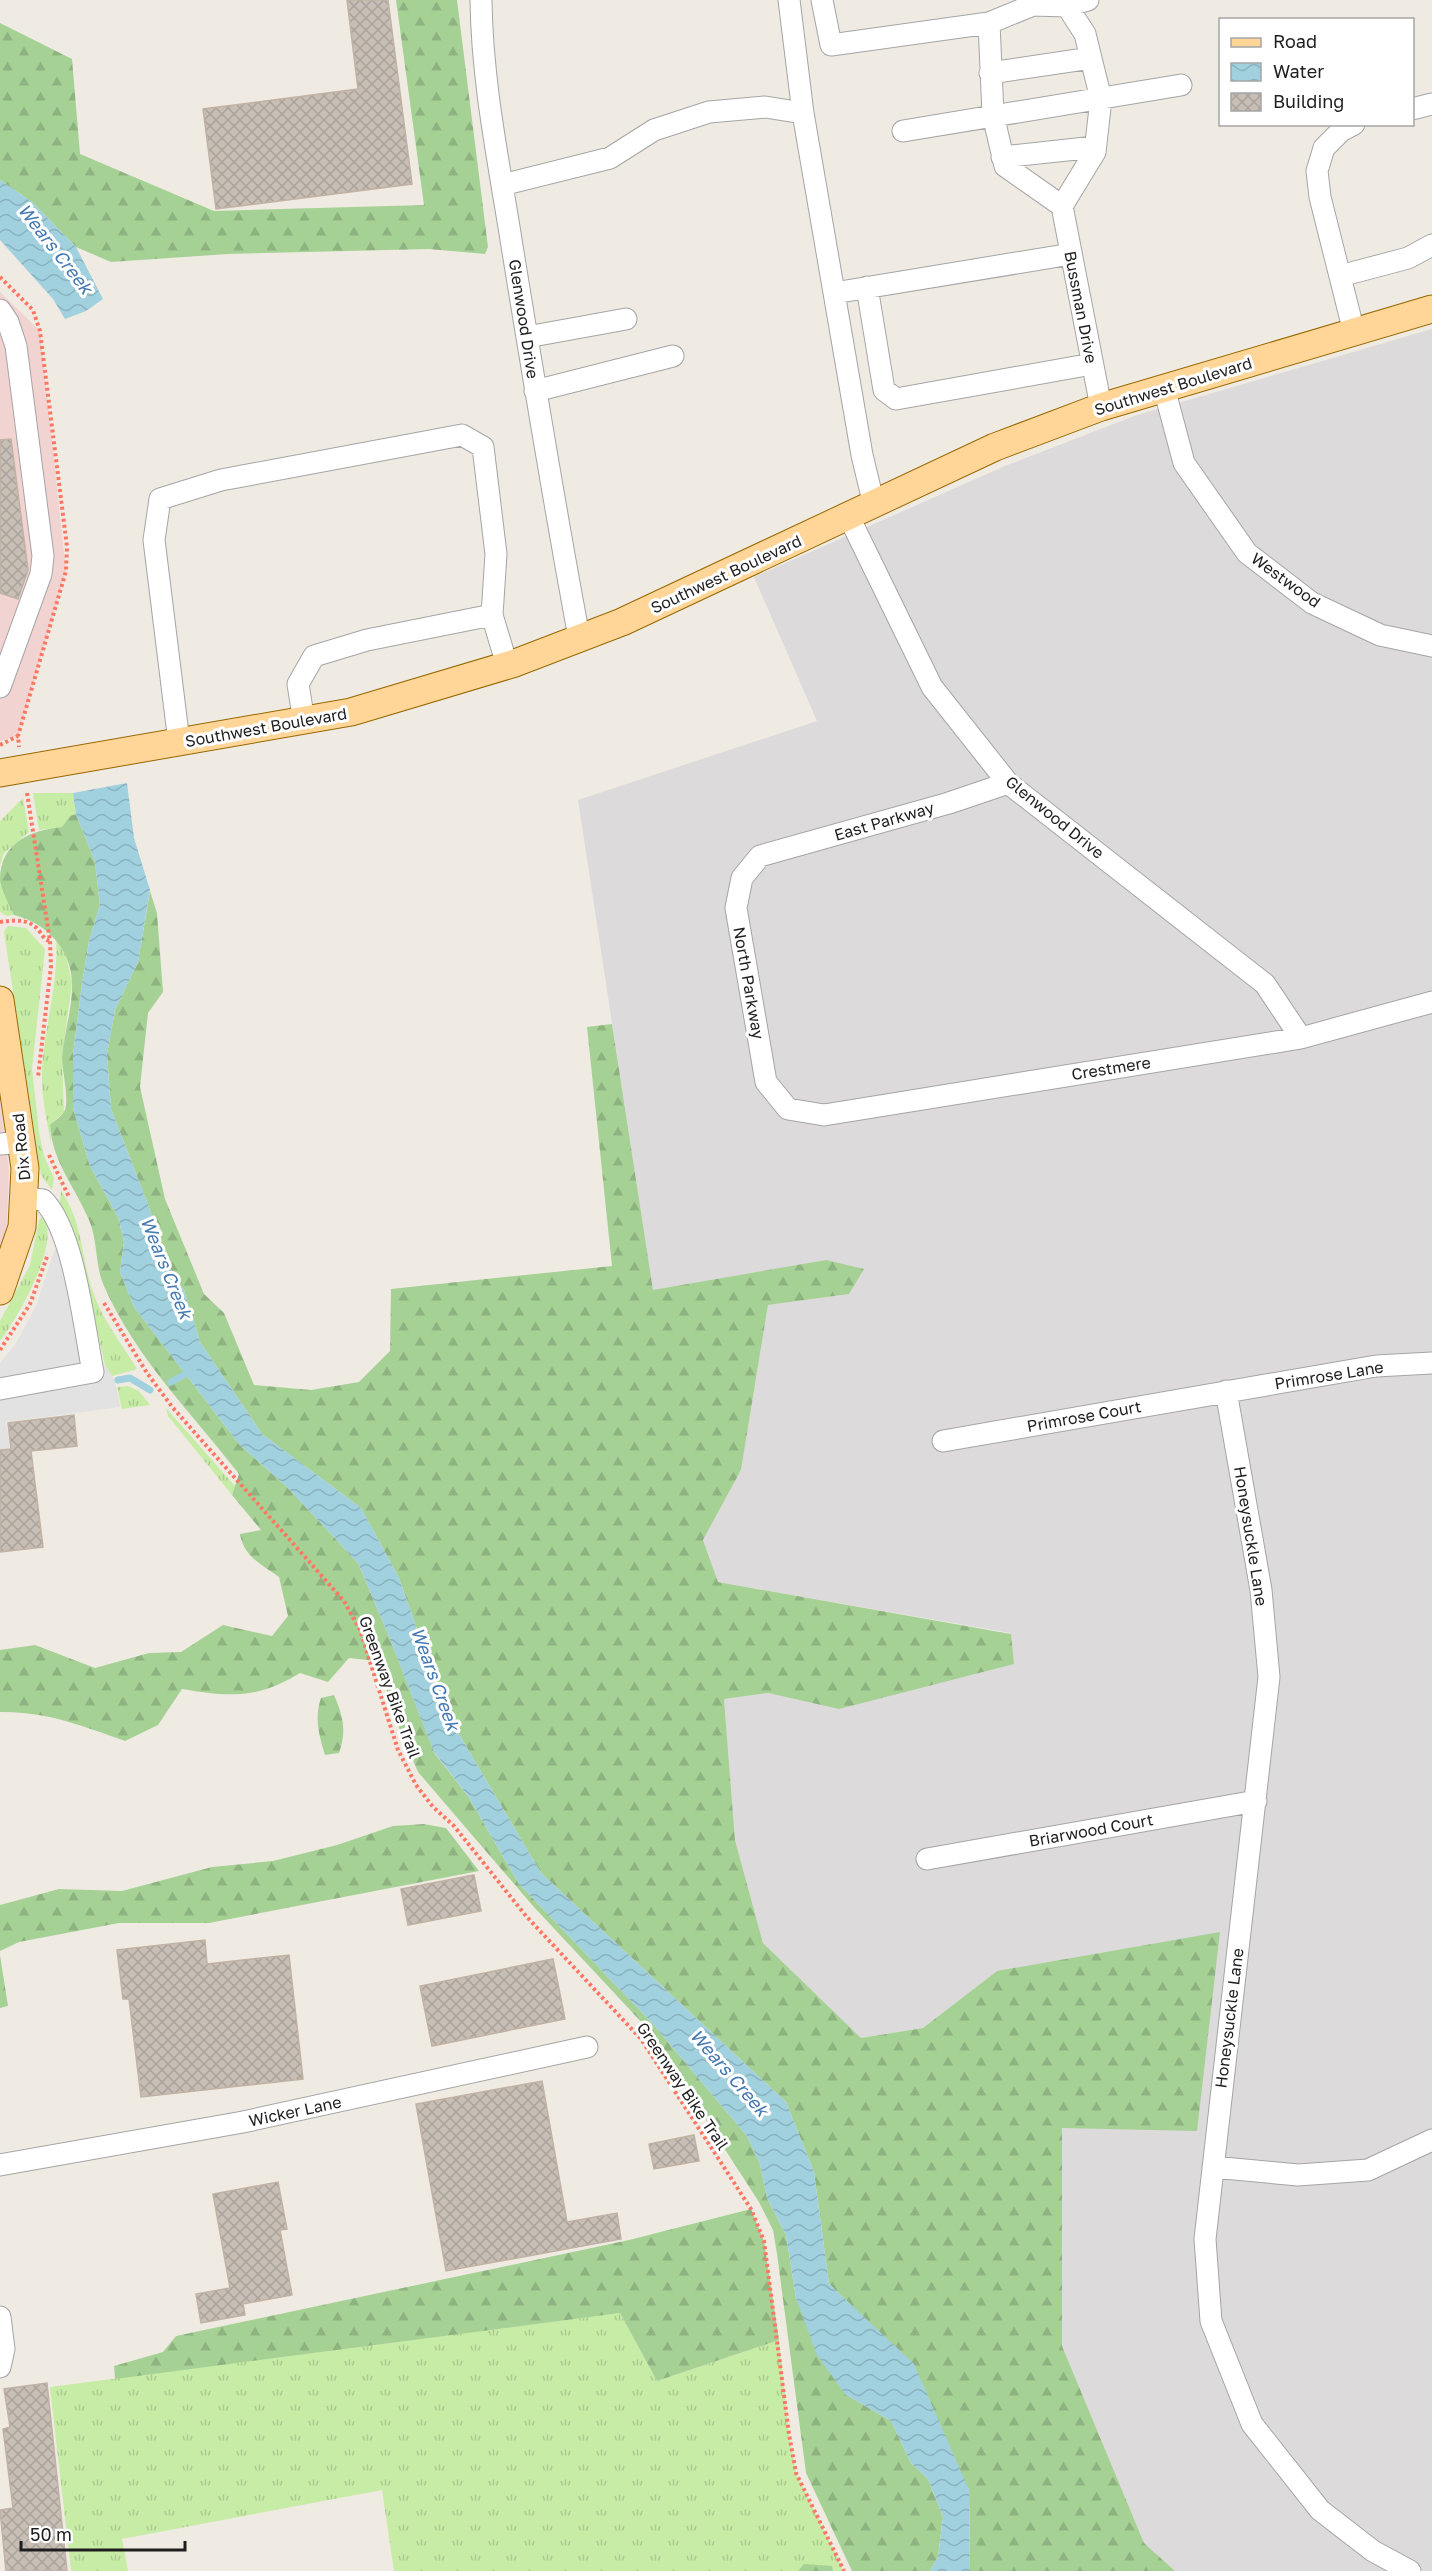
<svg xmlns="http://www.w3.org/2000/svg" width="1432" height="2571" font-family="'Golos Text',sans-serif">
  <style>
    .residential { fill: #dcdada }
    .commercial { fill: #f1d3d1 }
    .grass { fill: url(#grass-tufts) }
    .forest { fill: url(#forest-firs) }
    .parking { fill: #e2e2e2 }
    .water { fill: url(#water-waves) }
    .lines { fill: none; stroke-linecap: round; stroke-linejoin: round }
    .stream { stroke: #a1d0df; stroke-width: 7 }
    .building { fill: url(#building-cross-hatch); stroke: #c2b2a4; stroke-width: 1.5 }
    .minor-casing { stroke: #a5a5a5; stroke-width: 23 }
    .major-casing { stroke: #976800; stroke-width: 29 }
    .path { stroke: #ff7764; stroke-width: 4; stroke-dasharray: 3 3; stroke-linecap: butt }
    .minor { stroke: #fff; stroke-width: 21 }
    .major { stroke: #ffd598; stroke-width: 27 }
    .labels { text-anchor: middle; stroke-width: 6; stroke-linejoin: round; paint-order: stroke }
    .street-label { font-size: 16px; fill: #1e1e1e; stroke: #fff }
    .water-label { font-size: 18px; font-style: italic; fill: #4579b2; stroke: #fff }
  </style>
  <defs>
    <pattern id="grass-tufts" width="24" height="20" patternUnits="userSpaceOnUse" patternTransform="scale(1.5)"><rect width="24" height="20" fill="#c7eca6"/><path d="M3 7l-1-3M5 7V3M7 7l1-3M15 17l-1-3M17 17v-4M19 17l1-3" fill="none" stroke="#aaca8e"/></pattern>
    <pattern id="forest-firs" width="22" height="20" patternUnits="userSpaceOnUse" patternTransform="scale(1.5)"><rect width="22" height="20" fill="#a6d195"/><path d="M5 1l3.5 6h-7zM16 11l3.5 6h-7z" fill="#8eb380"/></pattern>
    <pattern id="water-waves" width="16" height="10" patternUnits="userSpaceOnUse" patternTransform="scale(1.5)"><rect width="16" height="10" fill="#a1d0df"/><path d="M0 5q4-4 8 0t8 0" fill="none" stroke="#8ab2bf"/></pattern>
    <pattern id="building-cross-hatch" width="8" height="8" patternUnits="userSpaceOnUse" patternTransform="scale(1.5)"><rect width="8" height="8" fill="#c7beb6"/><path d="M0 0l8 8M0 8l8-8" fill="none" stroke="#aaa39c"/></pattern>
  </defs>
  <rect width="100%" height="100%" fill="#efebe3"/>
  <path class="residential" d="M1432,329V2571H1175L1144,2543L1062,2346V2128L997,1971L923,2028L861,2038L763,1943L735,1840L724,1699L768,1693L840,1709L1011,1633L718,1582L703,1540L741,1470L768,1305L849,1294L826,1260L653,1291L578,800L817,721L754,577L1005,466L1137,415Z"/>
  <path class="commercial" d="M0,292L40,331L66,571L18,736L0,741Z
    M0,1098L9,1169L7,1223L0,1253Z"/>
  <path class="grass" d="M33,793H73L76,814L70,816L62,827L39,830Z
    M23,798L29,832L4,853L0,865V821Z
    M0,880L14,915L7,916L0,912Z
    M8,926L26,928L45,949L32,1068L39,1132L44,1156L54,1178L52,1190L41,1175L4,932Z
    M56,938L66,956L72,983L62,1057L64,1112L50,1125L51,1144C47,1120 41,1096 42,1071C44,1027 59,983 56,938Z
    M61,1191C83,1222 81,1257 93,1292C102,1319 122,1344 137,1369L112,1376L105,1365L75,1235L60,1202Z
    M42,1217C64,1238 16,1321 0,1341V1321L30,1265L39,1220Z
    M128,1386L139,1391L150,1405L122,1409L117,1387Z
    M166,1408L235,1486L232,1495L168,1416Z
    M620,2313L657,2381L779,2340L789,2434L796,2473L844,2571H394L382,2490L122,2539L128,2571H71L50,2387Z"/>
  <path class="forest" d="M396,0H457L488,247L485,254L429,249L228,254L111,262L76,247L32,202L0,180V23L72,59L80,154L214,211L424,205Z
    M76,814L95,862L100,905L89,941L82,984L73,1055V1108L90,1166L118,1217L124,1242L120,1272L134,1307L239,1444L287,1487L358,1563L388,1634L435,1754L468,1796L519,1884L653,2024L747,2136L760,2164L767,2198L786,2235L796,2298L845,2394L891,2421L911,2463L928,2479L943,2517L938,2557L930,2571H852L806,2473L777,2254L773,2230L759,2202L646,2027L533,1906L418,1772L399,1728L377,1661L349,1658L328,1682L300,1673C258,1699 229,1697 182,1689L158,1725L125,1741C84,1726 44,1711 0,1712V1650L35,1645L95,1668L149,1653L181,1652L223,1625L272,1636L288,1616L279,1577C261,1564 244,1557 240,1534L261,1530L232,1495L239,1474C192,1413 136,1359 104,1286C95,1266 98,1241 89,1220C75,1187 52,1161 50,1125C54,1121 61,1117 64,1112C70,1102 62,1070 62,1057C64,1033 73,1007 72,983C71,948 46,923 14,915C9,904 2,892 0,880C0,841 33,830 62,827L70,816Z
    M150,891L157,913L163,992L148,1013L140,1087L165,1199L204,1294L224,1313L254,1385L311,1390L359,1382L390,1351L391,1289L612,1266L587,1027L612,1024L653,1290L826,1260L864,1269L849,1294L768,1305L741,1470L703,1540L718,1582L1011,1634L1014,1664L839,1709L768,1693L724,1699L735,1840L763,1943L861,2038L923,2028L997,1971L1220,1932L1197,2131L1062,2128V2346L1144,2543L1175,2571H970L969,2490L849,2303L829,2284L814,2172L786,2102L541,1873L447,1714L399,1578L361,1508L262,1434L200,1342L184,1290L166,1262L149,1207L111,1109L107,1054L115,1010L138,962Z
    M334,1695C343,1716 347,1731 339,1753L325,1755C319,1735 314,1718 321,1698Z
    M424,1824L446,1828L479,1871L209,1923H119L19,1942L0,1951V1905L59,1889L122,1891L212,1867L273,1861L337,1845L393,1826Z
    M0,1955L8,2006L0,2008Z
    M751,2209L764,2241L779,2340L657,2381L620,2313L115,2379L114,2366L163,2352L176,2336L629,2240Z
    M804,2564L832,2566L833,2571H798Z"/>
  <path class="parking" d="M76,1242L102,1360L115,1381L120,1407L6,1422L10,1448L0,1449V1363L15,1345L36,1306L56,1246Z"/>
  <path class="water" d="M0,180L32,202L76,247L103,299L86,311L65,319L53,299L0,240Z
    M127,783L134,838L150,890L138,962L115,1010L107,1054L111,1109L149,1207L166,1262L184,1290L200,1342L262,1434L361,1508L399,1578L447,1714L541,1873L786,2102L814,2172L829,2284L914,2364L969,2490L970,2571H930L938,2557L943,2517L928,2479L911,2463L891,2421L845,2394L817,2355L796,2298L786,2235L767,2198L760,2164L747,2136L653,2024L519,1884L468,1796L434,1752L388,1634L358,1563L287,1487L239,1444L134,1307L120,1272L124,1242L118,1217L90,1166L73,1108V1055L82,984L89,941L100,905L95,862L76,814L73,793Z"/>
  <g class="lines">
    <path class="stream" d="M118,1380L130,1378L150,1390
      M171,1382L193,1370"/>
  </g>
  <path class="building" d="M347,0H388L412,184L216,209L203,109L358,89Z
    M11,439L28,570L18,599L0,593V440Z
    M74,1415L77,1446L31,1451L43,1547L0,1552V1450L11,1449L8,1423Z
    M474,1875L481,1911L408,1925L401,1889Z
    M205,1940L207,1964L289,1955L303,2079L141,2097L129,1999H123L117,1950Z
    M553,1959L565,2019L432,2046L420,1986Z
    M542,2081L567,2222L617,2213L621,2239L446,2271L416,2104Z
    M694,2135L699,2161L654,2169L649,2144Z
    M278,2182L287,2229L280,2230L292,2295L243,2304L245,2315L201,2323L196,2294L230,2288L213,2194Z
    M47,2383L67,2571H6L0,2510L13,2508L3,2429L10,2427L4,2389Z"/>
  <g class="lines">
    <g class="minor-casing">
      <path id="minor" d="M481,0C482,85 500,168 513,252C534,381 555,509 579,637
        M789,0L803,113L862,455L874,505
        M822,0L831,45L989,23
        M1033,5L1067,6L1085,34L1101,99L1095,152L1062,206L1005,166L993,115L989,23Z
        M1067,6L1088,0
        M990,73L1091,58
        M1412,109L1432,104
        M903,131L1181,85
        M1002,157L1095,147
        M502,185L610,158L654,130L709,112L765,107L803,113
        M1062,206L1101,407
        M1340,276L1408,258L1432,245
        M867,287L884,390L896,399L1092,364
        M834,293L1071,254
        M0,310L8,322L16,346L43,556L41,574L0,687
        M1354,332L1320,197L1317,171L1324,148L1341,131L1354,124
        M527,337L626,319
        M1164,388L1184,463L1247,553L1312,603L1380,635L1432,646
        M535,391L673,356
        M849,517L932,687L1008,783L1265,984L1301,1038
        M304,722L298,684L314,656L367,640L492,615
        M179,742L154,540L160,499L221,480L462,435L483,447L496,554L492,615L507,665
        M1008,783L949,803L760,856L742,878L736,908L766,1082L788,1109L824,1115L1301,1038L1432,1002
        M0,1144L22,1142
        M0,1389L93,1372C84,1327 74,1230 43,1200L25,1198
        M1226,1391L1261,1590L1269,1677L1205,2239L1211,2321L1252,2424L1320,2510L1373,2551L1410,2571
        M943,1441L1376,1366L1432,1363
        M927,1859L1256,1801
        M0,2165L243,2122L587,2047
        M1213,2167L1298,2175L1368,2170L1432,2140
        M0,2317L4,2349L0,2367"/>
    </g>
    <g class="major-casing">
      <path id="major" d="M0,773L351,712L515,663L622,622L995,447L1101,407L1432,309
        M0,1000L25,1168L22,1227L0,1291"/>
    </g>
    <path class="path" d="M0,277L33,310L40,331L67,547L66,571L18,736L19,747
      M0,745L18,736
      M27,793L50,941L51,966L38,1077
      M0,922C15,920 30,918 40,932C44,937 44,940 50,941
      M49,1155L69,1197
      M104,1303L147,1373L173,1408L344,1601L360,1630L398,1750L416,1785L433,1807L454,1826L526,1916L641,2039L751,2209L764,2241L789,2434L796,2473L844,2571
      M0,1350L30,1304L48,1254"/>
    <use href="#minor" class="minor"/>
    <use href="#major" class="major"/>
  </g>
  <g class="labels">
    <g class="street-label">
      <text transform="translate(1081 307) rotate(79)" y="6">Bussman Drive</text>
      <text transform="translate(524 319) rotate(81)" y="6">Glenwood Drive</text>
      <text transform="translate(1173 386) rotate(-17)" y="6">Southwest Boulevard</text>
      <text transform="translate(726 574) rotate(-25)" y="6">Southwest Boulevard</text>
      <text transform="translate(1286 580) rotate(36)" y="6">Westwood</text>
      <text transform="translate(266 727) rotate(-10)" y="6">Southwest Boulevard</text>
      <text transform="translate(1055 817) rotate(39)" y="6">Glenwood Drive</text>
      <text transform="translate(884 821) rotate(-16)" y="6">East Parkway</text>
      <text transform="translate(749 983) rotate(80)" y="6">North Parkway</text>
      <text transform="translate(1111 1068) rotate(-9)" y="6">Crestmere</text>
      <text transform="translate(21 1147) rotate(-96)" y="6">Dix Road</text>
      <text transform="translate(1329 1375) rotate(-9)" y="6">Primrose Lane</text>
      <text transform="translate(1084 1416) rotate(-10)" y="6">Primrose Court</text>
      <text transform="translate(1251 1536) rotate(81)" y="6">Honeysuckle Lane</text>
      <text transform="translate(390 1687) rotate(70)" y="6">Greenway Bike Trail</text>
      <text transform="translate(1091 1830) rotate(-10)" y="6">Briarwood Court</text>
      <text transform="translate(1229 2018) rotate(-83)" y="6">Honeysuckle Lane</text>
      <text transform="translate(683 2086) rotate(56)" y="6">Greenway Bike Trail</text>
      <text transform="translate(295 2111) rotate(-12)" y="6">Wicker Lane</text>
    </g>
    <g class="water-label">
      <text transform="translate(55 249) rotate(52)" y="6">Wears Creek</text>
      <text transform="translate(166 1268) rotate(68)" y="6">Wears Creek</text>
      <text transform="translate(435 1679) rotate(70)" y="6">Wears Creek</text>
      <text transform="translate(729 2073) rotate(49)" y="6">Wears Creek</text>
    </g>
  </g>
  <rect x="1219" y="18" width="195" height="108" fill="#ffffff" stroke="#a5a5a5" stroke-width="1.5"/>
  <rect x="1231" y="38" width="30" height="9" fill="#ffd598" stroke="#a5a5a5" stroke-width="1.5"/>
  <text x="1273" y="48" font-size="18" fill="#1e1e1e">Road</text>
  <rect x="1231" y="63" width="30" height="18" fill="url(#water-waves)" stroke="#a5a5a5" stroke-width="1.5"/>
  <text x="1273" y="78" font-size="18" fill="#1e1e1e">Water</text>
  <rect x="1231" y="93" width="30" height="18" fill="url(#building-cross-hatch)" stroke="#a5a5a5" stroke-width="1.5"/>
  <text x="1273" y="108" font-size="18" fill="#1e1e1e">Building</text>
  <path d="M21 2541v9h164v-9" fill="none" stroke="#1e1e1e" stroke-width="3"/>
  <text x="30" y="2541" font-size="18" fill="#1e1e1e" stroke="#ffffff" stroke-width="4.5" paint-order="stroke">50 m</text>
</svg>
